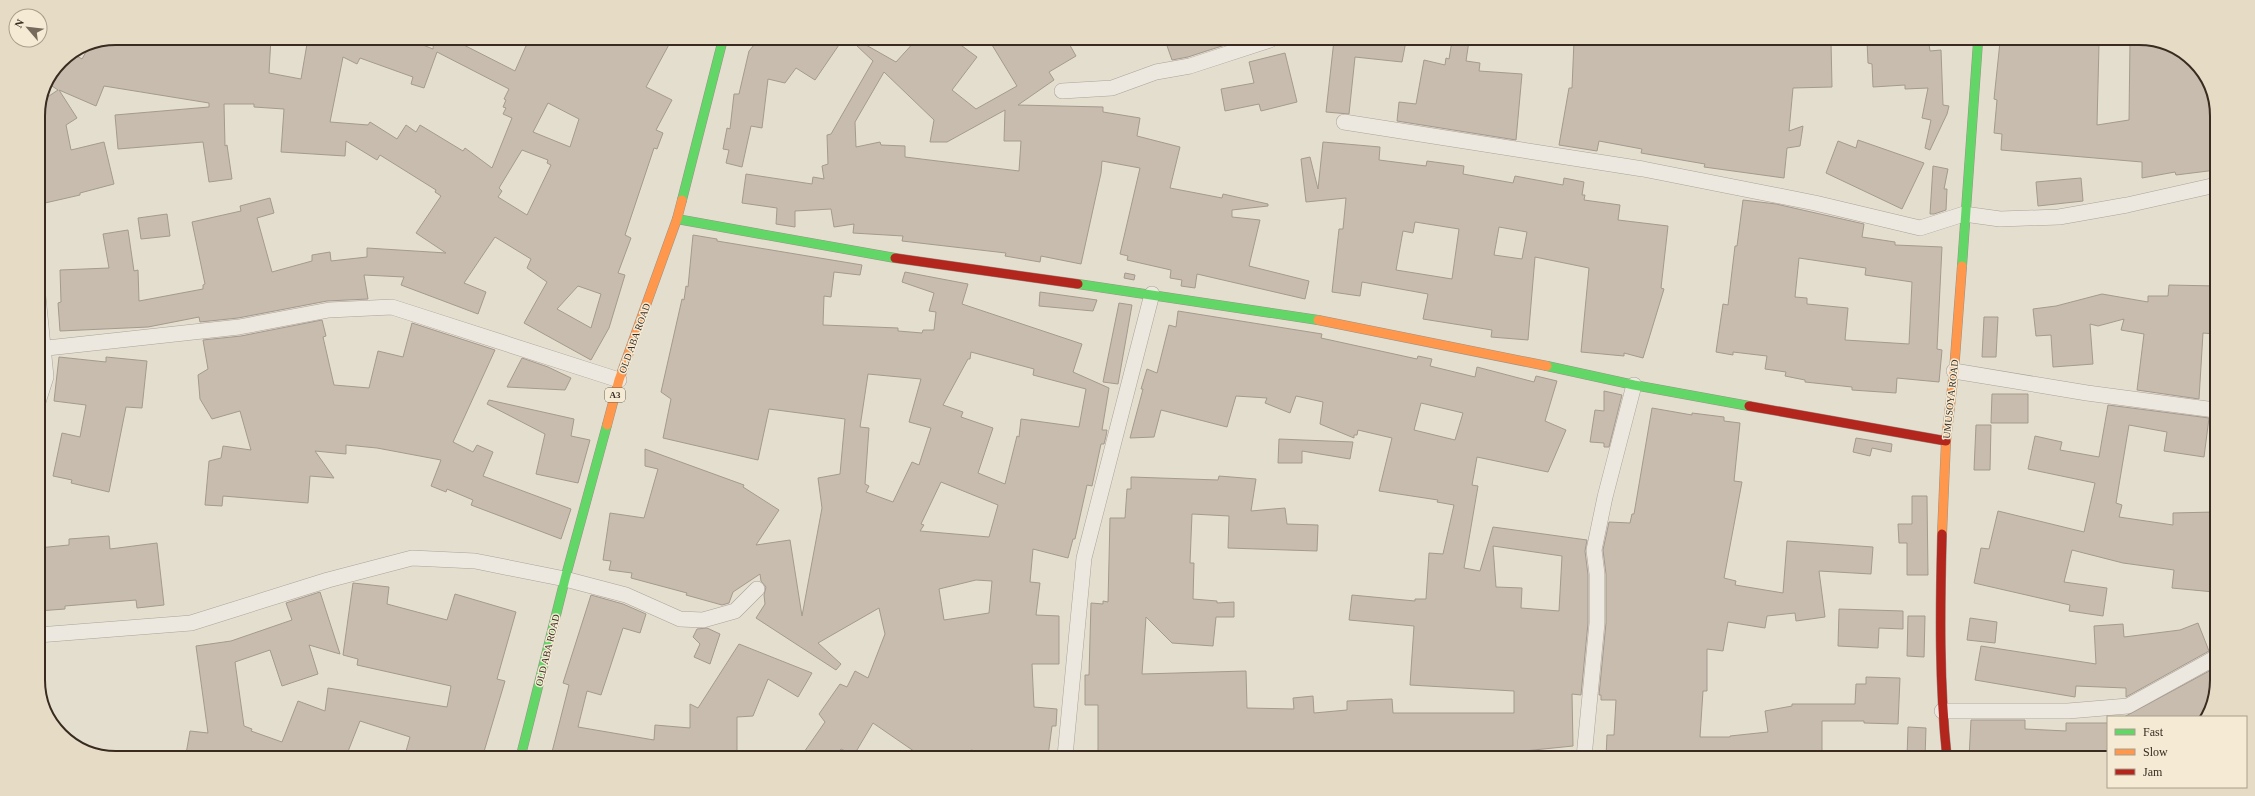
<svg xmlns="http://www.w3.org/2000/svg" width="2255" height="796" font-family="'Times New Roman',serif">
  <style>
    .building { fill: #c8bcaf; stroke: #a59a8d; fill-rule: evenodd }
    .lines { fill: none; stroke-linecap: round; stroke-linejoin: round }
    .street-casing { stroke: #aaa397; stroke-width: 16 }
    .fast-casing { stroke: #999287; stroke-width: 10 }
    .slow-casing { stroke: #999287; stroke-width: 10 }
    .jam-casing { stroke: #999287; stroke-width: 10 }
    .street { stroke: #ece8e0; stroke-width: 15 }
    .fast { stroke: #63d668; stroke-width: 9 }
    .slow { stroke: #ff974d; stroke-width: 9 }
    .jam { stroke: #b3261e; stroke-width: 9 }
    .labels { text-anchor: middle; stroke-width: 3; stroke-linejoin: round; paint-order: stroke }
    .shield { fill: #f5ebd5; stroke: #716556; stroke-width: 1 }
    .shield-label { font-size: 9px; font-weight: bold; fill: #392b1f }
    .street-label { font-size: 10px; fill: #392b1f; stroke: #f5ebd5 }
    .rim { fill: none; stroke: #392b1f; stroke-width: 2 }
  </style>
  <rect width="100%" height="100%" fill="#e4dece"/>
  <path class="building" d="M116,38H271L269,73L301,79L308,38L408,39L433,49L434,39H452L515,71L529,39H672L646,87L672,100L656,130L663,133L657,149L654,148L625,235L631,238L618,273L625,275L609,328L591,360L524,323L547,282L527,268L531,259L495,237L464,283L486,292L478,314L401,285L404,277L364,275L368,299L327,301L238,318L200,322L199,317L148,327L60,331L58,303L61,302L60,270L109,268L103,234L128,230L134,271L138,270L139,301L203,289V285L205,284L192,222L241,211L240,206L270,198L274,213L257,218L272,272L312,261V255L330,252L331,261L367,257V248L446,253L416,233L441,196L435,192L436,190L380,155L377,160L346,141L345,156L281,152L284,109L254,107V104H224L225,146L227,145L232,179L209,182L203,142L118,149L115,115L209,107V103L104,86L96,106L59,90L77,118L66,125L71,150L104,142L114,184L80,193V195L45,203L38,170V111L40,102L58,90L46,82L61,61L72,53L82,59L91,43ZM437,52L509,89L504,99L506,100L503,107L506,108L503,114L512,118L492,168L465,148L463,151L420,125L416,132L406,125L397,139L370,122L368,125L330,122L343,57L357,64L360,58L413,77L411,84L424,88ZM548,103L579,119L570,147L533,132ZM522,150L548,160L547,163L551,165L527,215L498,197L502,191L499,188ZM578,286L601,294L591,328L557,309Z
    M759,39H843L815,80L796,68L785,83L768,79L762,128L751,126L742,167L726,163L729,150L723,149L727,128L730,129L734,94H739L749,51Z
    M916,40H954L977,57L952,90L976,109L1017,86L989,40H1067L1076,56L1049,72L1054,80L1018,105L1103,107V112L1140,118L1137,136L1180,147L1170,188L1222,198L1223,194L1268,204V206L1232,210V217L1260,220L1249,266L1309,281L1305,299L1197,274L1195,288L1181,286L1182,280L1170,278L1171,270L1127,260L1128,256L1120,254L1140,168L1102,161L1101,173L1081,264L1041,256L1040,262L1005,256L1006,253L902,241L903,236L853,233L854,224L834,227L831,209L795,211V227L776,224L777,208L742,203L746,174L812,184L813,177L824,179L822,166L828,164L827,135L831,134L873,61L856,45L859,41L896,62ZM884,72L934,120L930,142H947L1005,110L1004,141H1021L1019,171L905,157V146L881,145L880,142L856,147L855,122Z
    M1165,40H1231V43L1188,57L1172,60Z
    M1334,40L1406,41L1402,62L1355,57L1349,114L1326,112Z
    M1452,41H1469L1466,61L1480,63L1479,71L1522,74L1516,140L1397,121L1399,102L1416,104L1424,60L1445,65L1446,58L1449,59Z
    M1574,41H1698V43L1831,41L1832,87L1793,88L1789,131L1803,126L1800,146L1787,148L1784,178L1704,167L1705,164L1641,153L1642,149L1599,141L1597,151L1559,145L1569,88H1572Z
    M1867,41L1909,42L1910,44H1929L1930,51L1941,50L1943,105L1949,106L1947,114L1930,150L1925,148L1931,120L1922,118L1928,88L1905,89V85L1873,87L1872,64L1868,63Z
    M2000,42H2083V44H2099L2097,125L2129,120L2130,42H2164L2201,68L2217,110L2216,170L2176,175L2175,172L2142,178V162L2001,150L2002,134L1994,133L1997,100L1994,99Z
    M1285,53L1297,102L1261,111L1259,104L1225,111L1221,89L1254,83L1249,62Z
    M1858,140L1924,163L1902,209L1826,173L1838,141L1856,148Z
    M1323,142L1380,147L1379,160L1426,166L1427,161L1464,166L1463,174L1513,183L1515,176L1563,185L1564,178L1584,182L1582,195H1585L1584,200L1620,205L1618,220L1668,226L1661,288L1664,289L1643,358L1624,353V356L1581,352L1589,268L1535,257L1528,340L1491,337L1492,330L1423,319L1428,294L1362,282L1360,296L1332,292L1339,229H1343L1346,198L1306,202L1301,159L1310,157L1318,189ZM1415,222L1459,229L1452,279L1396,270L1403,231L1413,233ZM1499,227L1527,232L1522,259L1494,255Z
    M1933,166L1948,169L1944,189H1947L1946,210L1934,214H1930Z
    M2081,178L2083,201L2038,206L2036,182Z
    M1743,200L1776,204L1864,224L1862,237L1895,242V245L1942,247L1937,349L1942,350L1939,382L1897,378L1896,393L1852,390V387L1805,382V380L1785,376L1786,372L1765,369L1767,356L1733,352V355L1716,352L1723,304L1728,305L1735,246H1737ZM1799,258L1866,268L1865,275L1912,282L1909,344L1845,340L1848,308L1807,304V298L1795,297Z
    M167,214L170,236L141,239L138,218Z
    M693,235L717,239V241L862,265L860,275L834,272L831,297L824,296L823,325L898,328V331L922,333L923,330H934L936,312L929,311L934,293L902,282L905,272L968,284L962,304L1082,344L1073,372L1109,388L1102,430H1107L1106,436L1104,444H1101L1092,486L1087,485L1075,539H1073L1068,558L1033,549L1030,582L1040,583L1036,615L1059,616V664H1032L1034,707L1057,709L1056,726H1052L1048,756H995L971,750L968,756H921L873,723L854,755L841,749L836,755H802L825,722L819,714L840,684L847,687L855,671L868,678L885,634L879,608L818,643L841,664L836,670L756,618L765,604L764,595L766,587L761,581L760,574L733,592L729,603L722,605L686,595L687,593L631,578L632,573L609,570L611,561L603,560L610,513L644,518L658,469L645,466V449L744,485L743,487L779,510L756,545L790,540L802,616L822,508L818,478L840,474L845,419L769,409L758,460L663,438L671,399L661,392L682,299L684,300L686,286L688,287ZM971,352L1034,369L1033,375L1086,389L1079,427L1021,419L1019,437L1017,436L1005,484L978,473L993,428L961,417L963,412L943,405L968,359H970ZM868,374L921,379L909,422L931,428L919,465L912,462L893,502L866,492L869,486L865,484L869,428L860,427ZM941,482L998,505L989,537L920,531L924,525L921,524ZM976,580L992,581L989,613L944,620L939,589Z
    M1125,273L1135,275L1134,280L1124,278Z
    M2169,285L2216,286L2215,334L2203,333L2199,399L2137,390L2144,334L2121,330L2124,319L2098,326L2090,324L2093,364L2053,367L2051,335L2036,336L2033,309L2056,306L2102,294L2148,302V296H2168Z
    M1040,292L1097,300L1093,311L1039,306Z
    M1119,303L1132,305L1118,384L1103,382Z
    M1178,311L1322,334L1321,338L1417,359L1418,356L1432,359L1430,366L1475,377L1477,367L1534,382L1536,376L1557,381L1545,421L1566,430L1548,472L1477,457L1472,485L1478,486L1464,568L1480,571L1493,527L1587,540L1585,551L1588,575V623L1581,695L1572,694L1573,746L1504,753V757H1490V755L1098,756V705H1085V675H1089L1091,603L1103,604V601L1108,602L1110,518H1125L1127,489H1131V477L1218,480L1219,476L1256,479L1251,511L1285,508L1287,524L1318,525L1317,551L1228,548L1229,516L1192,514L1190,563H1194L1193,599L1217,601V603L1234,602V617H1216L1213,646L1172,643L1146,617L1142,674L1246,671L1247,708L1294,709L1293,698L1313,696L1314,713L1347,710V701L1392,699L1393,713H1514V691L1410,685L1414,626L1349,620L1352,595L1415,601V599H1426L1429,553L1443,554L1454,505L1437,502L1438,500L1379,491L1392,438L1358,430L1357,435H1354V438L1320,424L1323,402L1296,396L1290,413L1265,403L1267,398L1236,396L1227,427L1161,410L1154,437L1130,438L1143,389H1141L1147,369L1157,373L1169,325L1176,327ZM1421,403L1463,413L1455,440L1414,430ZM1493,546L1562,556L1559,611L1521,608L1522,588L1496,587Z
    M1984,317H1998L1996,357H1982Z
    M322,320L326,336L323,337L334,385L369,388L378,351L403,357L412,323L495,350L453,442L473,452L477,445L493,452L483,476L571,509L561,539L471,505L473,500L447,489L446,492L431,486L441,460L377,448L346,445V454L315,451L334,478L310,476L308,503L223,496L222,506L205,505L209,461L221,458L223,446L251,450L240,411L212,419L200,399L198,375L208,369L203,340L241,336Z
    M59,357L106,362V357L147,361L142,408L126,407L109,492L71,483L72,480L53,476L62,433L80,437L86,405L54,401Z
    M522,358L548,367L571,378L565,390L507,387Z
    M1604,391L1622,395L1609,447H1604V443L1590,442L1595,410L1604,411Z
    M1992,394H2028V423H1991Z
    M489,400L574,419L571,436L590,440L578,483L536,474L545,434L487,404Z
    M2108,405L2209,418L2204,457L2164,451L2167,432L2129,425L2116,503L2122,505L2119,517L2173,525V513L2214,512V592L2172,588L2174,570L2123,563L2072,550L2064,582L2107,588L2103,616L2069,611L2070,605L1974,583L1981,548L1989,549L1998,511L2084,532L2095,483L2028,469L2035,436L2062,442L2060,450L2099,457Z
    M1652,408L1692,415V413L1724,417V421L1740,423L1734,481L1742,482L1724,578L1736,581L1735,585L1783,593L1787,541L1873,547L1871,574L1819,571L1825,617L1796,621L1795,613L1767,616L1765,628L1728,622L1723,651L1707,649V691H1703L1700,737H1730V736L1768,732L1765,711L1792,706V704H1855L1856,684H1866V677L1900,678L1898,724L1864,723V721H1822V757H1606L1607,735H1614L1616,700H1601V695H1599L1606,623V574L1603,550L1609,522L1630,523L1632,514H1634Z
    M1976,425H1991L1990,470H1974Z
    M1856,438L1892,444L1891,452L1872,448L1870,456L1853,452Z
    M1279,439L1303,440L1353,442L1350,459L1302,451V463H1278Z
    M1912,496H1927L1928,575H1907V543H1899L1898,524H1912Z
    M109,536L110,549L157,543L164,605L137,608L136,600L65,606V609L38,611V548L69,545V539Z
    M353,583L389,587L387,604L447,620L455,594L516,612L497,679L505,681L483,755H405L410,737L360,721L347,754H186L190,731L208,733L196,646L231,641L292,620L286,603L320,592L340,654L309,645L318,674L282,686L270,650L235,662L244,726L252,729L251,731L282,742L298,701L325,711L328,688L447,707L451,686L357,665L358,659L343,655Z
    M591,595L623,604L646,614L640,633L623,628L601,695L587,691L578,727L654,740L655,725L690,728V704L698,708L739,644L812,673L798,697L768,679L753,716L737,717V755H595L572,751L571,755H566L552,752L569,685L563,683Z
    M1839,609L1903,611V629L1879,628L1878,648L1838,646Z
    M1908,616H1925L1924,657L1907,656Z
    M1970,618L1997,622L1995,643L1967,640Z
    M2198,623L2209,651L2126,697V688L2076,686L2075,697L1975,680L1981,646L2096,664L2094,626L2123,624L2124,637L2180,630Z
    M707,628L720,634L710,664L694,657L700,644L693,637L697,629Z
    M2213,669V705L2204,717H2124Z
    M1971,720H2025V729L2066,731V723H2108V758H1969Z
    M1908,727L1926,728L1925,758H1907Z"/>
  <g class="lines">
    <g class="street-casing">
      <path id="street" d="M1062,91L1112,88L1156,72L1190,66L1270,40
        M1344,122L1643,169L1815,203L1920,228L1964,214L2000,219L2059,217L2127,205L2216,185
        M38,296L46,377L38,402
        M38,349L239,327L329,310L392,307L619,380
        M1954,371L2087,393L2215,410
        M38,635L191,623L328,580L412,558L475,561L565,579L626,595L680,619L703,620L735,611L757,589
        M1942,711H2068L2128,706L2213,659
        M1065,756L1084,558L1152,294
        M1584,757L1597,623V574L1594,550L1605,497L1634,385"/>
    </g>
    <g class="fast-casing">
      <path id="fast" d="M682,200L723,39
        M677,219L895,258
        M1962,266L1978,42
        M1078,284L1318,320
        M1547,366L1634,385L1749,406
        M521,755L565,579L607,425"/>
    </g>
    <g class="slow-casing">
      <path id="slow" d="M1318,320L1547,366
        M607,425L619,380L677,219L682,200
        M1942,534L1946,441L1954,371L1962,266"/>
    </g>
    <g class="jam-casing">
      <path id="jam" d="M895,258L1078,284
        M1749,406L1946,441
        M1942,534C1940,609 1939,683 1947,758"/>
    </g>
    <use href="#street" class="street"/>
    <use href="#fast" class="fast"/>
    <use href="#slow" class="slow"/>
    <use href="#jam" class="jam"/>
  </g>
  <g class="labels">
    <rect class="shield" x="605" y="388" width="20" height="14" rx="3"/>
    <g class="shield-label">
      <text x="615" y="398">A3</text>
    </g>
    <g class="street-label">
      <text transform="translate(634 338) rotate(-70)" y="4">OLD ABA ROAD</text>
      <text transform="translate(1950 399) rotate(-84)" y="4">UMUSOYA ROAD</text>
      <text transform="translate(547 650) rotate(-76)" y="4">OLD ABA ROAD</text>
    </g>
  </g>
  <path d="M0 0H2255V796H0ZM116 45H2139A71 71 0 0 1 2210 116V680A71 71 0 0 1 2139 751H116A71 71 0 0 1 45 680V116A71 71 0 0 1 116 45Z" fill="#e6dcc6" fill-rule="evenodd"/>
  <path class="rim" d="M116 45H2139A71 71 0 0 1 2210 116V680A71 71 0 0 1 2139 751H116A71 71 0 0 1 45 680V116A71 71 0 0 1 116 45Z"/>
  <rect x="2107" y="716" width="140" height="72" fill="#f5ebd5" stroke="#aa9e8c"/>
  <rect x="2115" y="729" width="20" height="6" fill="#63d668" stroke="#aa9e8c"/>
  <text x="2143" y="736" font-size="12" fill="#392b1f">Fast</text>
  <rect x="2115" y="749" width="20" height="6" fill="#ff974d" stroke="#aa9e8c"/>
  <text x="2143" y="756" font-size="12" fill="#392b1f">Slow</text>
  <rect x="2115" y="769" width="20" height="6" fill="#b3261e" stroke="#aa9e8c"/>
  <text x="2143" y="776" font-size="12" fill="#392b1f">Jam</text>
  <g transform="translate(28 28) rotate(298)"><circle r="19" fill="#f5ebd5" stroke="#aa9e8c"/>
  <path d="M0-3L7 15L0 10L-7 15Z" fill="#756a5c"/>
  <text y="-6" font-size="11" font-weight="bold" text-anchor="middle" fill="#392b1f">N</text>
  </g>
</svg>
